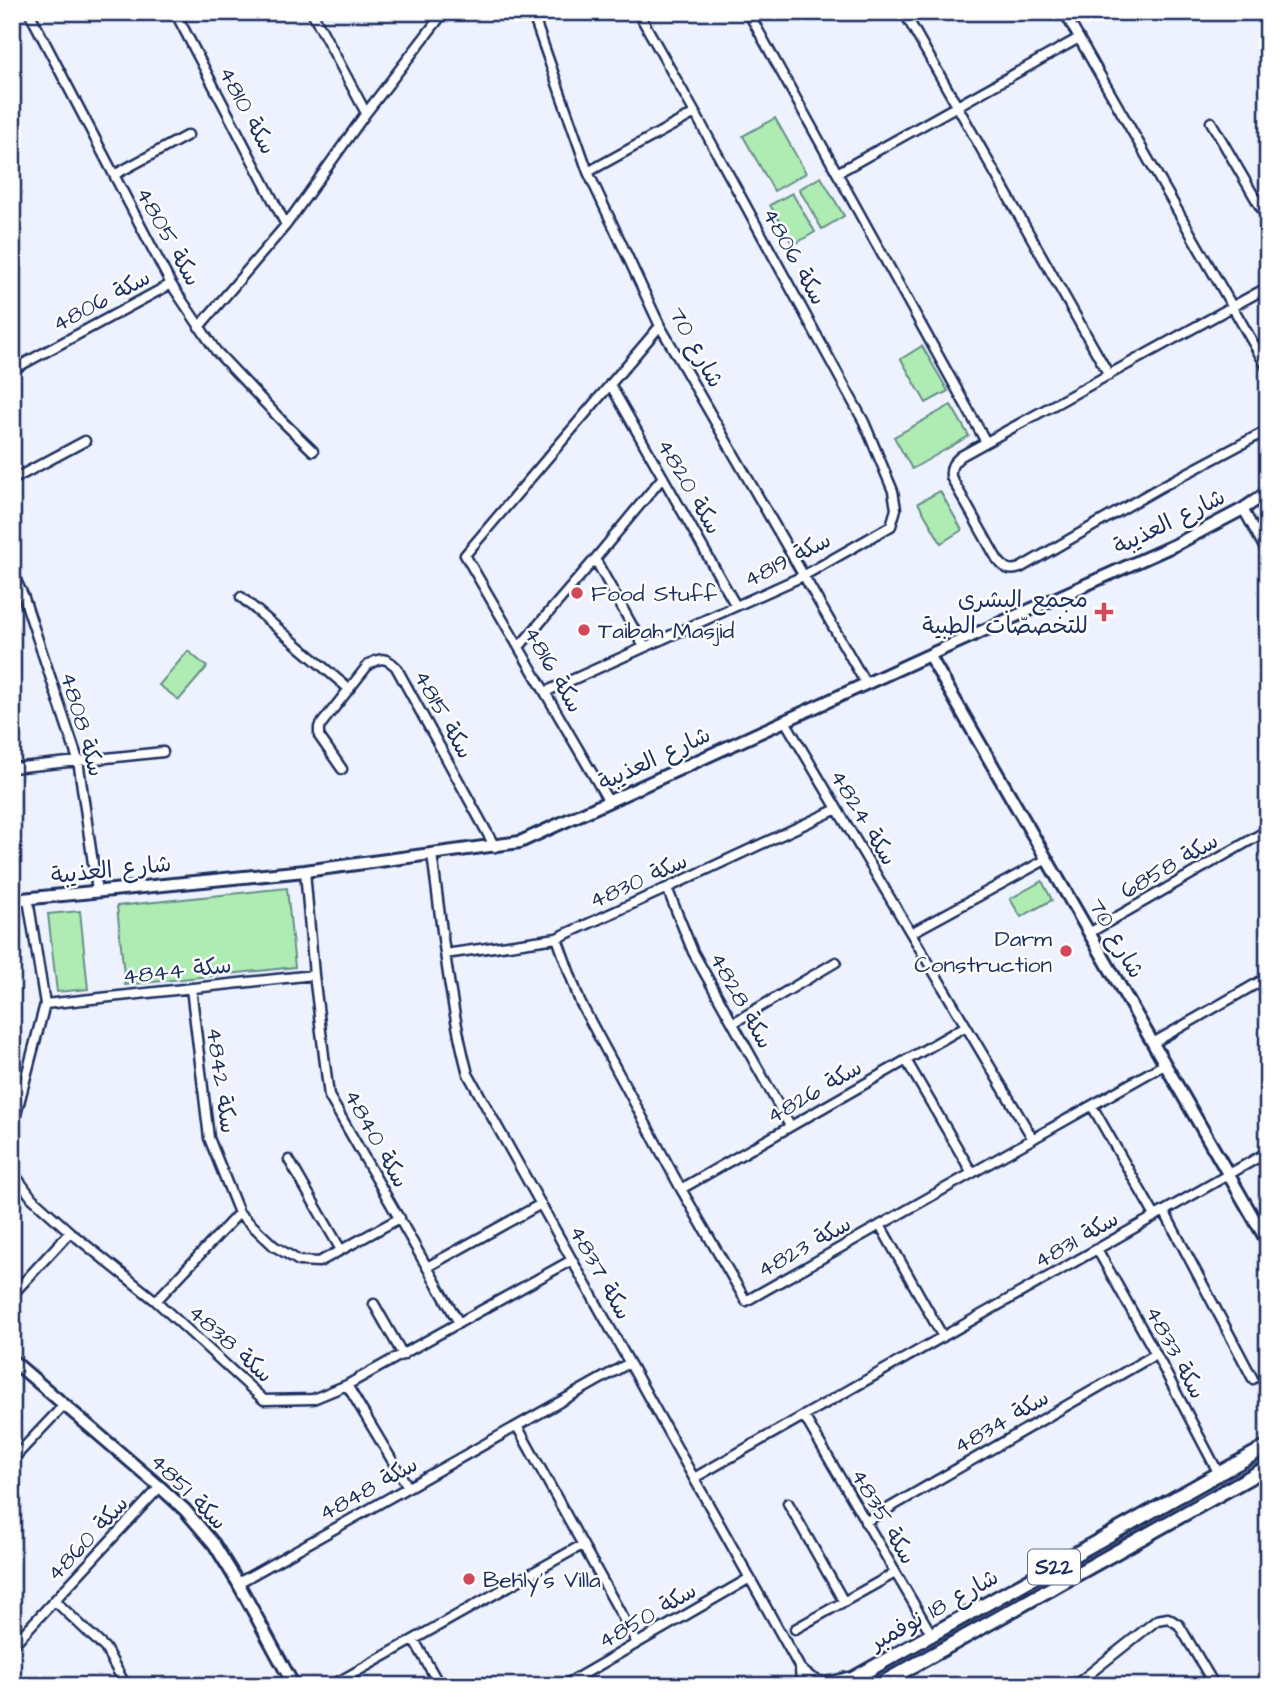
<svg xmlns="http://www.w3.org/2000/svg" width="1280" height="1698" font-family="'Architects Daughter','Playpen Sans Arabic',sans-serif">
  <style>
    .green { fill: #afecb3; stroke: #658e88; stroke-width: 2 }
    .lines { fill: none; stroke-linecap: round; stroke-linejoin: round }
    .street-casing { stroke: #1b2f5e; stroke-width: 13 }
    .secondary-casing { stroke: #1b2f5e; stroke-width: 16 }
    .primary-casing { stroke: #1b2f5e; stroke-width: 18 }
    .street { stroke: #fff; stroke-width: 8 }
    .secondary { stroke: #fff; stroke-width: 10 }
    .primary { stroke: #fff; stroke-width: 12 }
    .poi-dot { fill: #d1495b; stroke: #fff; stroke-width: 2.5 }
    .labels { text-anchor: middle; stroke-width: 5; stroke-linejoin: round; paint-order: stroke }
    .shield { fill: #fff; stroke: #5f6d8e; stroke-width: 2 }
    .shield-label { font-size: 21px; font-weight: bold; fill: #1b2f5e }
    .street-label { font-size: 23px; fill: #1b2f5e; stroke: #fff }
    .poi-label { font-size: 23px; fill: #1b2f5e; stroke: #fff; text-anchor: start }
  </style>
  <rect width="100%" height="100%" fill="#eef2fe"/>
  <filter id="ink" filterUnits="userSpaceOnUse"><feTurbulence type="fractalNoise" baseFrequency=".0143" numOctaves="2"/><feDisplacementMap in="SourceGraphic" scale="14" xChannelSelector="R" yChannelSelector="G"/><feConvolveMatrix kernelMatrix="1 2 1 2 8 2 1 2 1" color-interpolation-filters="sRGB"/></filter>
  <g filter="url(#ink)">
    <path class="green" d="M775,118L806,173L774,191L743,136Z
      M821,177L844,216L822,229L799,189Z
      M792,193L815,232L793,245L770,205Z
      M922,346L948,391L926,403L901,359Z
      M951,405L969,436L912,469L894,437Z
      M940,491L962,530L941,543L918,503Z
      M188,651L207,667L179,700L159,685Z
      M1042,881L1052,900L1021,917L1010,899Z
      M287,888L295,967L125,985L117,906Z
      M80,911L88,989L57,992L48,914Z"/>
    <g class="lines">
      <g class="street-casing">
        <path id="street" d="M29,12L171,284L216,351L281,420L313,451
          M175,12L286,225
          M312,12L366,113
          M532,12L588,172L660,326L866,684
          M748,12L986,442
          M904,12L1109,375
          M1064,12L1268,369
          M1211,122L1268,220
          M588,172L695,113
          M837,173L1079,38
          M114,175L188,135
          M1268,287L961,456C953,463 950,466 951,477L997,559C1004,568 1009,572 1020,568L1159,488L1268,430
          M199,327L286,225L366,113L444,12
          M12,370L171,284
          M610,384L736,606
          M12,480L85,441
          M1243,509L1268,554
          M595,559L644,647
          M12,572L23,595L78,760L97,891
          M241,597L349,689
          M519,647L595,559L663,477
          M545,692L803,576L891,526L896,509L893,491L864,422L695,113L638,12
          M785,721L1033,1139
          M12,768L163,752
          M342,769L319,736V727L368,665C380,657 386,657 396,667L495,847
          M609,802L465,555L660,326
          M432,854C442,928 449,1002 468,1074L800,1668L801,1686
          M305,871L314,975L329,1096L459,1323
          M667,888L693,952L790,1126
          M911,933L1047,859
          M1089,933L1268,830
          M557,938L580,1002L681,1189L746,1301L1165,1064
          M445,954L557,938L667,888L837,809
          M191,988L209,1138L239,1213L274,1246L299,1261L319,1262L400,1218
          M45,1004L314,975
          M733,1023L836,962
          M1153,1043L1268,977
          M906,1060L972,1173
          M1092,1106L1155,1216
          M12,1130L45,1004L28,899
          M289,1160L341,1250
          M12,1171L32,1198L70,1232L156,1301L264,1400L313,1399L347,1385L572,1260
          M681,1189L966,1026
          M1164,1211L1253,1379
          M880,1225L943,1337
          M1097,1249L1156,1354L1219,1474
          M427,1267L541,1204
          M12,1295L70,1232
          M156,1301L239,1213
          M374,1304L403,1355
          M347,1385L408,1487
          M804,1416L932,1635
          M517,1426L637,1643
          M12,1460L64,1405
          M694,1478L1268,1152
          M788,1503L844,1602
          M865,1522L1156,1354
          M238,1583L629,1363
          M55,1601L105,1648L126,1686
          M795,1629L895,1573
          M414,1640L440,1686
          M12,1646L160,1487
          M800,1668C816,1684 826,1684 847,1677
          M331,1686L582,1545
          M563,1686L750,1578
          M1074,1686L1157,1620L1168,1618L1179,1625L1215,1686"/>
      </g>
      <g class="secondary-casing">
        <path id="secondary" d="M929,655L1268,1243
          M12,900L305,871L520,842L929,655L1177,544L1243,509L1268,492
          M12,1360L160,1487L185,1510L214,1544L238,1583L294,1686"/>
      </g>
      <g class="primary-casing">
        <path id="primary" d="M840,1686L1268,1446
          M877,1686L1268,1467"/>
      </g>
      <use href="#street" class="street"/>
      <use href="#secondary" class="secondary"/>
      <use href="#primary" class="primary"/>
    </g>
  </g>
  <g class="poi-dot">
    <circle cx="577" cy="593" r="7"/>
    <path d="M1100.5 601.5h7v7h7v7h-7v7h-7v-7h-7v-7h7z"/>
    <circle cx="584" cy="630" r="7"/>
    <circle cx="1066" cy="951" r="7"/>
    <circle cx="469" cy="1579" r="7"/>
  </g>
  <g class="labels">
    <rect class="shield" x="1028" y="1549.5" width="52" height="35" rx="5"/>
    <g class="shield-label">
      <text x="1054" y="1574">S22</text>
    </g>
    <g class="street-label">
      <text transform="translate(248 110) rotate(62)" y="8">سكة 4810</text>
      <text transform="translate(169 236) rotate(61)" y="8">سكة 4805</text>
      <text transform="translate(795 256) rotate(61)" y="8">سكة 4806</text>
      <text transform="translate(101 300) rotate(-28)" y="8">سكة 4806</text>
      <text transform="translate(697 347) rotate(61)" y="8">شارع 70</text>
      <text transform="translate(690 486) rotate(60)" y="8">سكة 4820</text>
      <text transform="translate(1169 521) rotate(-26)" y="8">شارع العذيبة</text>
      <text transform="translate(787 559) rotate(-27)" y="8">سكة 4819</text>
      <text transform="translate(554 669) rotate(60)" y="8">سكة 4816</text>
      <text transform="translate(444 714) rotate(61)" y="8">سكة 4815</text>
      <text transform="translate(83 724) rotate(74)" y="8">سكة 4808</text>
      <text transform="translate(654 758) rotate(-25)" y="8">شارع العذيبة</text>
      <text transform="translate(864 817) rotate(59)" y="8">سكة 4824</text>
      <text transform="translate(1169 865) rotate(-30)" y="8">سكة 6858</text>
      <text transform="translate(111 869) rotate(-6)" y="8">شارع العذيبة</text>
      <text transform="translate(638 880) rotate(-24)" y="8">سكة 4830</text>
      <text transform="translate(1117 938) rotate(60)" y="8">شارع 70</text>
      <text transform="translate(177 970) rotate(-6)" y="8">سكة 4844</text>
      <text transform="translate(742 1000) rotate(61)" y="8">سكة 4828</text>
      <text transform="translate(222 1080) rotate(82)" y="8">سكة 4842</text>
      <text transform="translate(814 1091) rotate(-30)" y="8">سكة 4826</text>
      <text transform="translate(377 1138) rotate(61)" y="8">سكة 4840</text>
      <text transform="translate(1076 1239) rotate(-30)" y="8">سكة 4831</text>
      <text transform="translate(804 1246) rotate(-29)" y="8">سكة 4823</text>
      <text transform="translate(601 1272) rotate(61)" y="8">سكة 4837</text>
      <text transform="translate(231 1343) rotate(42)" y="8">سكة 4838</text>
      <text transform="translate(1176 1352) rotate(62)" y="8">سكة 4833</text>
      <text transform="translate(1001 1421) rotate(-30)" y="8">سكة 4834</text>
      <text transform="translate(368 1488) rotate(-29)" y="8">سكة 4848</text>
      <text transform="translate(189 1491) rotate(45)" y="8">سكة 4851</text>
      <text transform="translate(884 1516) rotate(60)" y="8">سكة 4835</text>
      <text transform="translate(87 1538) rotate(-47)" y="8">سكة 4860</text>
      <text transform="translate(934 1609) rotate(-29)" y="8">شارع 18 نوفمبر</text>
      <text transform="translate(647 1615) rotate(-30)" y="8">سكة 4850</text>
    </g>
    <g class="poi-label">
      <text x="591" y="601">Food Stuff</text>
      <text x="1088" y="607" text-anchor="end">مجمع البشرى<tspan x="1088" dy="26">للتخصصّات الطبية</tspan></text>
      <text x="598" y="638">Taibah Masjid</text>
      <text x="1052" y="946" text-anchor="end">Darm<tspan x="1052" dy="26">Construction</tspan></text>
      <text x="483" y="1587">Behly's Villa</text>
    </g>
  </g>
  <rect width="1280" height="1698" fill="none" stroke="#fff" stroke-width="42"/>
  <rect x="21" y="21" width="1238" height="1656" fill="none" stroke="#1b2f5e" stroke-width="2.5" filter="url(#ink)"/>
</svg>
